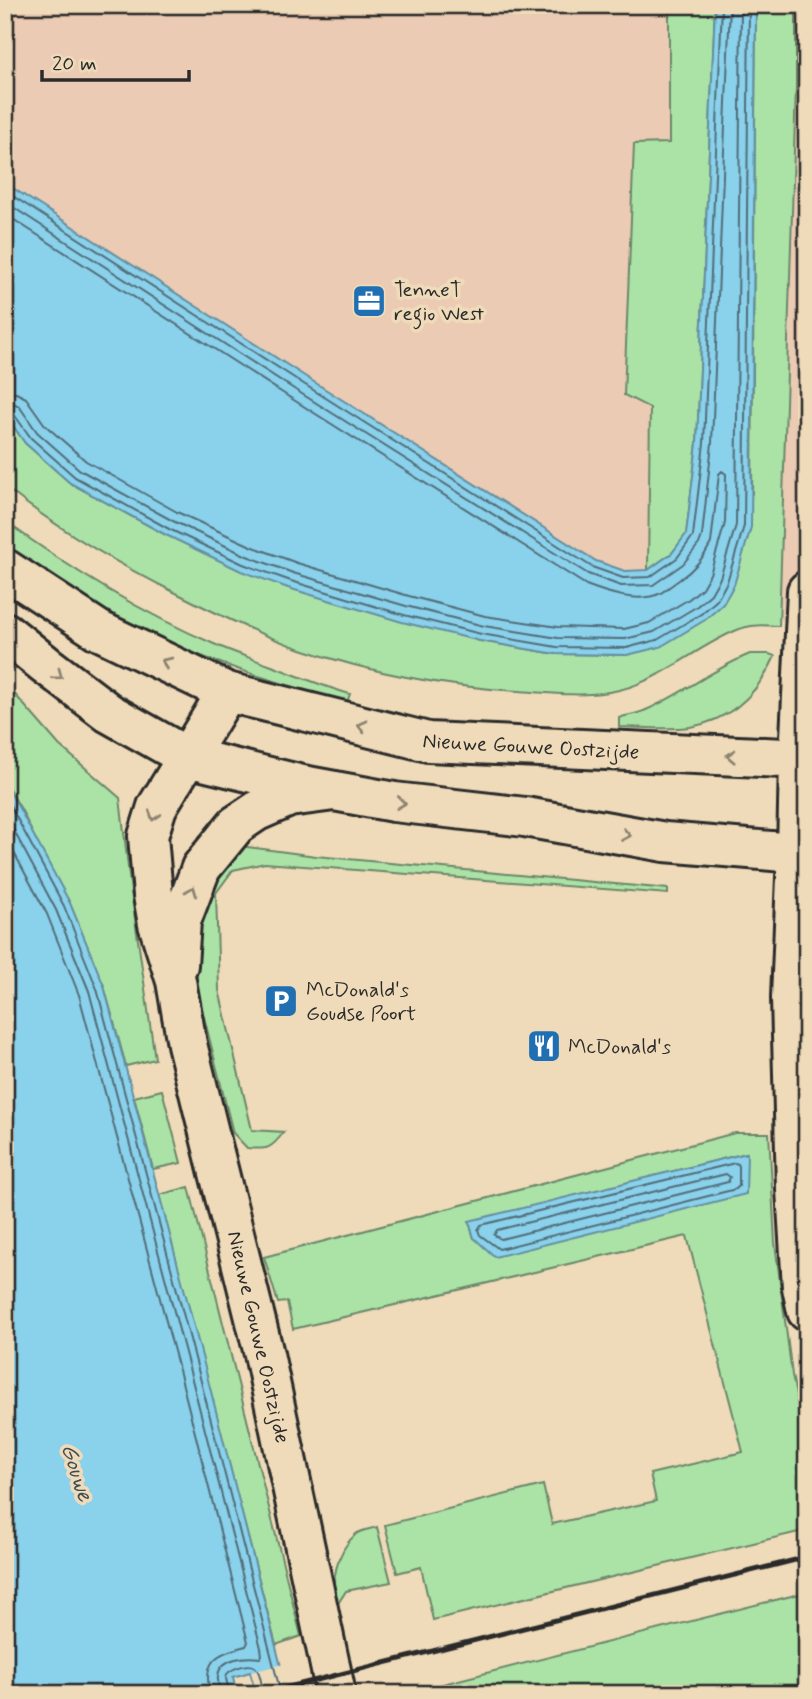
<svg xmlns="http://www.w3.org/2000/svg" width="812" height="1699" font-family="Mynerve,sans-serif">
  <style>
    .built { fill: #ebcbb3 }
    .green { fill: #abe3a7; stroke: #6b8769; stroke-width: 2; fill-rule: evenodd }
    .water { fill: #8ad1ec; stroke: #648f9f; stroke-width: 2 }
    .pier { fill: #efdbb9 }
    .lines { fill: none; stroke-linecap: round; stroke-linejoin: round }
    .shore { stroke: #516d78; stroke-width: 2 }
    .street-casing { stroke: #2b2b2b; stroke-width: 44 }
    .secondary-casing { stroke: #2b2b2b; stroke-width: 44 }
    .street { stroke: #efdbb9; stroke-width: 38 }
    .secondary { stroke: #efdbb9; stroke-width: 38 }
    .rail { stroke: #2b2b2b; stroke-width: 5 }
    .oneway { stroke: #8d8372 }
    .labels { text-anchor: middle; stroke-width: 7; stroke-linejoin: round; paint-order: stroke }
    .poi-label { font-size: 21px; fill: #2b2b2b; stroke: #efdbb9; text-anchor: start }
    .street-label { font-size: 21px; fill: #2b2b2b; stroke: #efdbb9 }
    .water-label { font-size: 23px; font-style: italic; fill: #3e4c52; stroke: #efdbb9 }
  </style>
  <rect width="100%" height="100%" fill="#efdbb9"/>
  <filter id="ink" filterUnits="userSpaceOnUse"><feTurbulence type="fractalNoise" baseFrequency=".0143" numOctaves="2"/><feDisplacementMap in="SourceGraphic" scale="14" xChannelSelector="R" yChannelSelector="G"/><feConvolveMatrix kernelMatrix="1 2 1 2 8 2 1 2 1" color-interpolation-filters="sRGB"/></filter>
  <g filter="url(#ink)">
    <path class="built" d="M5,5H807V620H705L648,570L625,571L596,561L303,375L5,183Z"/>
    <path class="green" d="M669,5H715L697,443L686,535L672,553L648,570L650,408L624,395L634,144L669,143Z
      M756,5H796V86L779,626C764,625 750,624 737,630C693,648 657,685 609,692C580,697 549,693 519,691C445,687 372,673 301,649C260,635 219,615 180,595C119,565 59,530 5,487V414L25,443L70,483L166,535L480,641L556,654L627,655L752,494Z
      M5,521C70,569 140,612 214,644C232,652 251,658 269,665C296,675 322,686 350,694L347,702C283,684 219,666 158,638C105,613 54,581 5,549Z
      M750,654H769L775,656C758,694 732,720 690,727C667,730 642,727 619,727V718C628,715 638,714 646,710C682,694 713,669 750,654Z
      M5,683L59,745L120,798L130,884L155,1059L126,1066L104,986L22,811L5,782Z
      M232,845L316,856L668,889V894L265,863L233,870L216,893L219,990L252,1130L284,1132C271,1149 268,1150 247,1148L233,1133L197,989L194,930Z
      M162,1090L181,1163L153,1169L134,1097Z
      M735,1133H769L775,1243L792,1375L807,1449V1530L433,1620L421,1567L397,1573L385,1525L543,1485L552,1524L656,1501L650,1474L743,1452L687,1236L293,1329L287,1302L278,1303L264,1257ZM746,1153L745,1194L474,1238L469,1222Z
      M189,1187L301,1636L276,1645L159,1195Z
      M377,1527L391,1582L346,1591L332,1613C333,1585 333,1554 356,1534C361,1530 371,1529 377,1527Z
      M807,1592V1694H403Z"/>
    <path class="water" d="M715,5H756L751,527L734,585L723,604L705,620L660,647L627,655L556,654L480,641L402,622L288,588L241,571L166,535L70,483L25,443L5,414V183L303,375L596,561L625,571L648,570L672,553L686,534L697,443Z
      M5,782L70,903L104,986L203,1360L288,1694H257L250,1672L233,1677L237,1694H5Z
      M747,1153L746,1194L495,1257L474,1238L469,1221Z"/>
    <path class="pier" d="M284,1664L291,1694H257L251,1672Z"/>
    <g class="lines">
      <path class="shore" d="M5,191L299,381L592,567L623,578L650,577L677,558L693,536L704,443L722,5
        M5,202L294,389L588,574L621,586L653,585L683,564L699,544L702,536L712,443L730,5
        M5,214L289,397L586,585C607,593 639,604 661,593C667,589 673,584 679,580C692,571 704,558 711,543L719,474L722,471L726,474L725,523L710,574L702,588L689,599L649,623L624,629L558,627L485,616L409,596L297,563L251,546L177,512L86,461L45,425L26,398L16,393L5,391
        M5,402L13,403L19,406L37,432L80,470L173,521L247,556L293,573L406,606L484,626L558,638L625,639L654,632L696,607L711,594L720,578L736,525L741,5
        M5,411L13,413L31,438L75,477L169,529L243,564L291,581L404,615L481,634L557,647L626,648L657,640L701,614L717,600L727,582L744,526L749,5
        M5,796L64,906L97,989L196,1362L281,1694
        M5,814L56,910L89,991L188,1364L261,1648L262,1655L260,1658C247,1656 219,1657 218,1677C217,1682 220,1688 221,1694
        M5,836L47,914L79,995L178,1366L248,1642L246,1646C217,1653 202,1660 210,1694
        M735,1163L738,1164L739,1166V1186L736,1189L499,1249L480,1235L478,1230L481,1225Z
        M726,1174L730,1177L728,1182L501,1239L494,1235L497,1230Z
        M230,1694C229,1689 226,1682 226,1677C227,1669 249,1662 255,1667C261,1672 262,1687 263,1694"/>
      <g class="street-casing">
        <path id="street" d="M227,692L157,807L148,836L153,895L158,924L176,981L187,1044L264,1354L336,1694
          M178,965L181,921L201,868L236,825L257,811L289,797L334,791"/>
      </g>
      <g class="secondary-casing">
        <path id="secondary" d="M5,569L98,630L227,692L428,742L807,759
          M807,591L799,759L797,853L791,998L796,1189L802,1287L807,1311
          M5,632L46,665L109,713L187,757L302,785L394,802L525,817L665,842L807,854"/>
      </g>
      <use href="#street" class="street"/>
      <use href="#secondary" class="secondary"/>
      <path class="rail" d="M261,1694L807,1557"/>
    </g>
    <defs><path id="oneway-chevron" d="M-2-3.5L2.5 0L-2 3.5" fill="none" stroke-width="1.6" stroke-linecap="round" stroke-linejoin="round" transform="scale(1.75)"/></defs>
    <g class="oneway">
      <use href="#oneway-chevron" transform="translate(166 662) rotate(-154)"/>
      <use href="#oneway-chevron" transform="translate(58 675) rotate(37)"/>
      <use href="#oneway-chevron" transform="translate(362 726) rotate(-166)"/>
      <use href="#oneway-chevron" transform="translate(731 756) rotate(-177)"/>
      <use href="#oneway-chevron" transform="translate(401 803) rotate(7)"/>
      <use href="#oneway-chevron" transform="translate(154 816) rotate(108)"/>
      <use href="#oneway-chevron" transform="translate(626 835) rotate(10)"/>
      <use href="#oneway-chevron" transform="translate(192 891) rotate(-69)"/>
    </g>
  </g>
  <defs>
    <g id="office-square" transform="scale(1.75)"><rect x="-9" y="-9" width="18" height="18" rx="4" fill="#1f6fb2" stroke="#efdbb9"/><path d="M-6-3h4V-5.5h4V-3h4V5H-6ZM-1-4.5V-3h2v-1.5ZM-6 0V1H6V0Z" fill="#fff"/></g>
    <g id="parking-square" transform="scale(1.75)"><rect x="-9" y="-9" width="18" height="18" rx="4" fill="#1f6fb2" stroke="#efdbb9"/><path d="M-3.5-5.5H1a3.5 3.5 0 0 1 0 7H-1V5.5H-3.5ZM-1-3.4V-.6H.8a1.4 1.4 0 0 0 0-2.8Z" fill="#fff"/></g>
    <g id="restaurant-square" transform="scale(1.75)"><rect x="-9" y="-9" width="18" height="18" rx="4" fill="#1f6fb2" stroke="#efdbb9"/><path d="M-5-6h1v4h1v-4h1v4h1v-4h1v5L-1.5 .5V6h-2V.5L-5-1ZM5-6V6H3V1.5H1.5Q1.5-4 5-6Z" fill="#fff"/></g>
  </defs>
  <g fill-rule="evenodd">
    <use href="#office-square" x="369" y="301"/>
    <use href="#parking-square" x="281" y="1001"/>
    <use href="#restaurant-square" x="544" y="1046"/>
  </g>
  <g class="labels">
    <g class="poi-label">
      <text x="394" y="296">TenneT<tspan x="394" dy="24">regio West</tspan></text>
      <text x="306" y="996">McDonald's<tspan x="306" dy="24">Goudse Poort</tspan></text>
      <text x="568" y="1053">McDonald's</text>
    </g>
    <g class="street-label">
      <text transform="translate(531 746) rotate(3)" y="7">Nieuwe Gouwe Oostzijde</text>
      <text transform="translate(259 1337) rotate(77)" y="7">Nieuwe Gouwe Oostzijde</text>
    </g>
    <g class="water-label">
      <text transform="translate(78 1472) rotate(72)" y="8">Gouwe</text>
    </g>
  </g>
  <rect width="812" height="1699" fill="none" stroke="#efdbb9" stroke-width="28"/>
  <rect x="14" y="14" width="784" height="1671" fill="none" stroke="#2b2b2b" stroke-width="2.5" filter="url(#ink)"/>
  <path d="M42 70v10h147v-10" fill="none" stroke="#2b2b2b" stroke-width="3.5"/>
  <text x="52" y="70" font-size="21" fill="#2b2b2b" stroke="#efdbb9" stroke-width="5" paint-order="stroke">20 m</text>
</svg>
